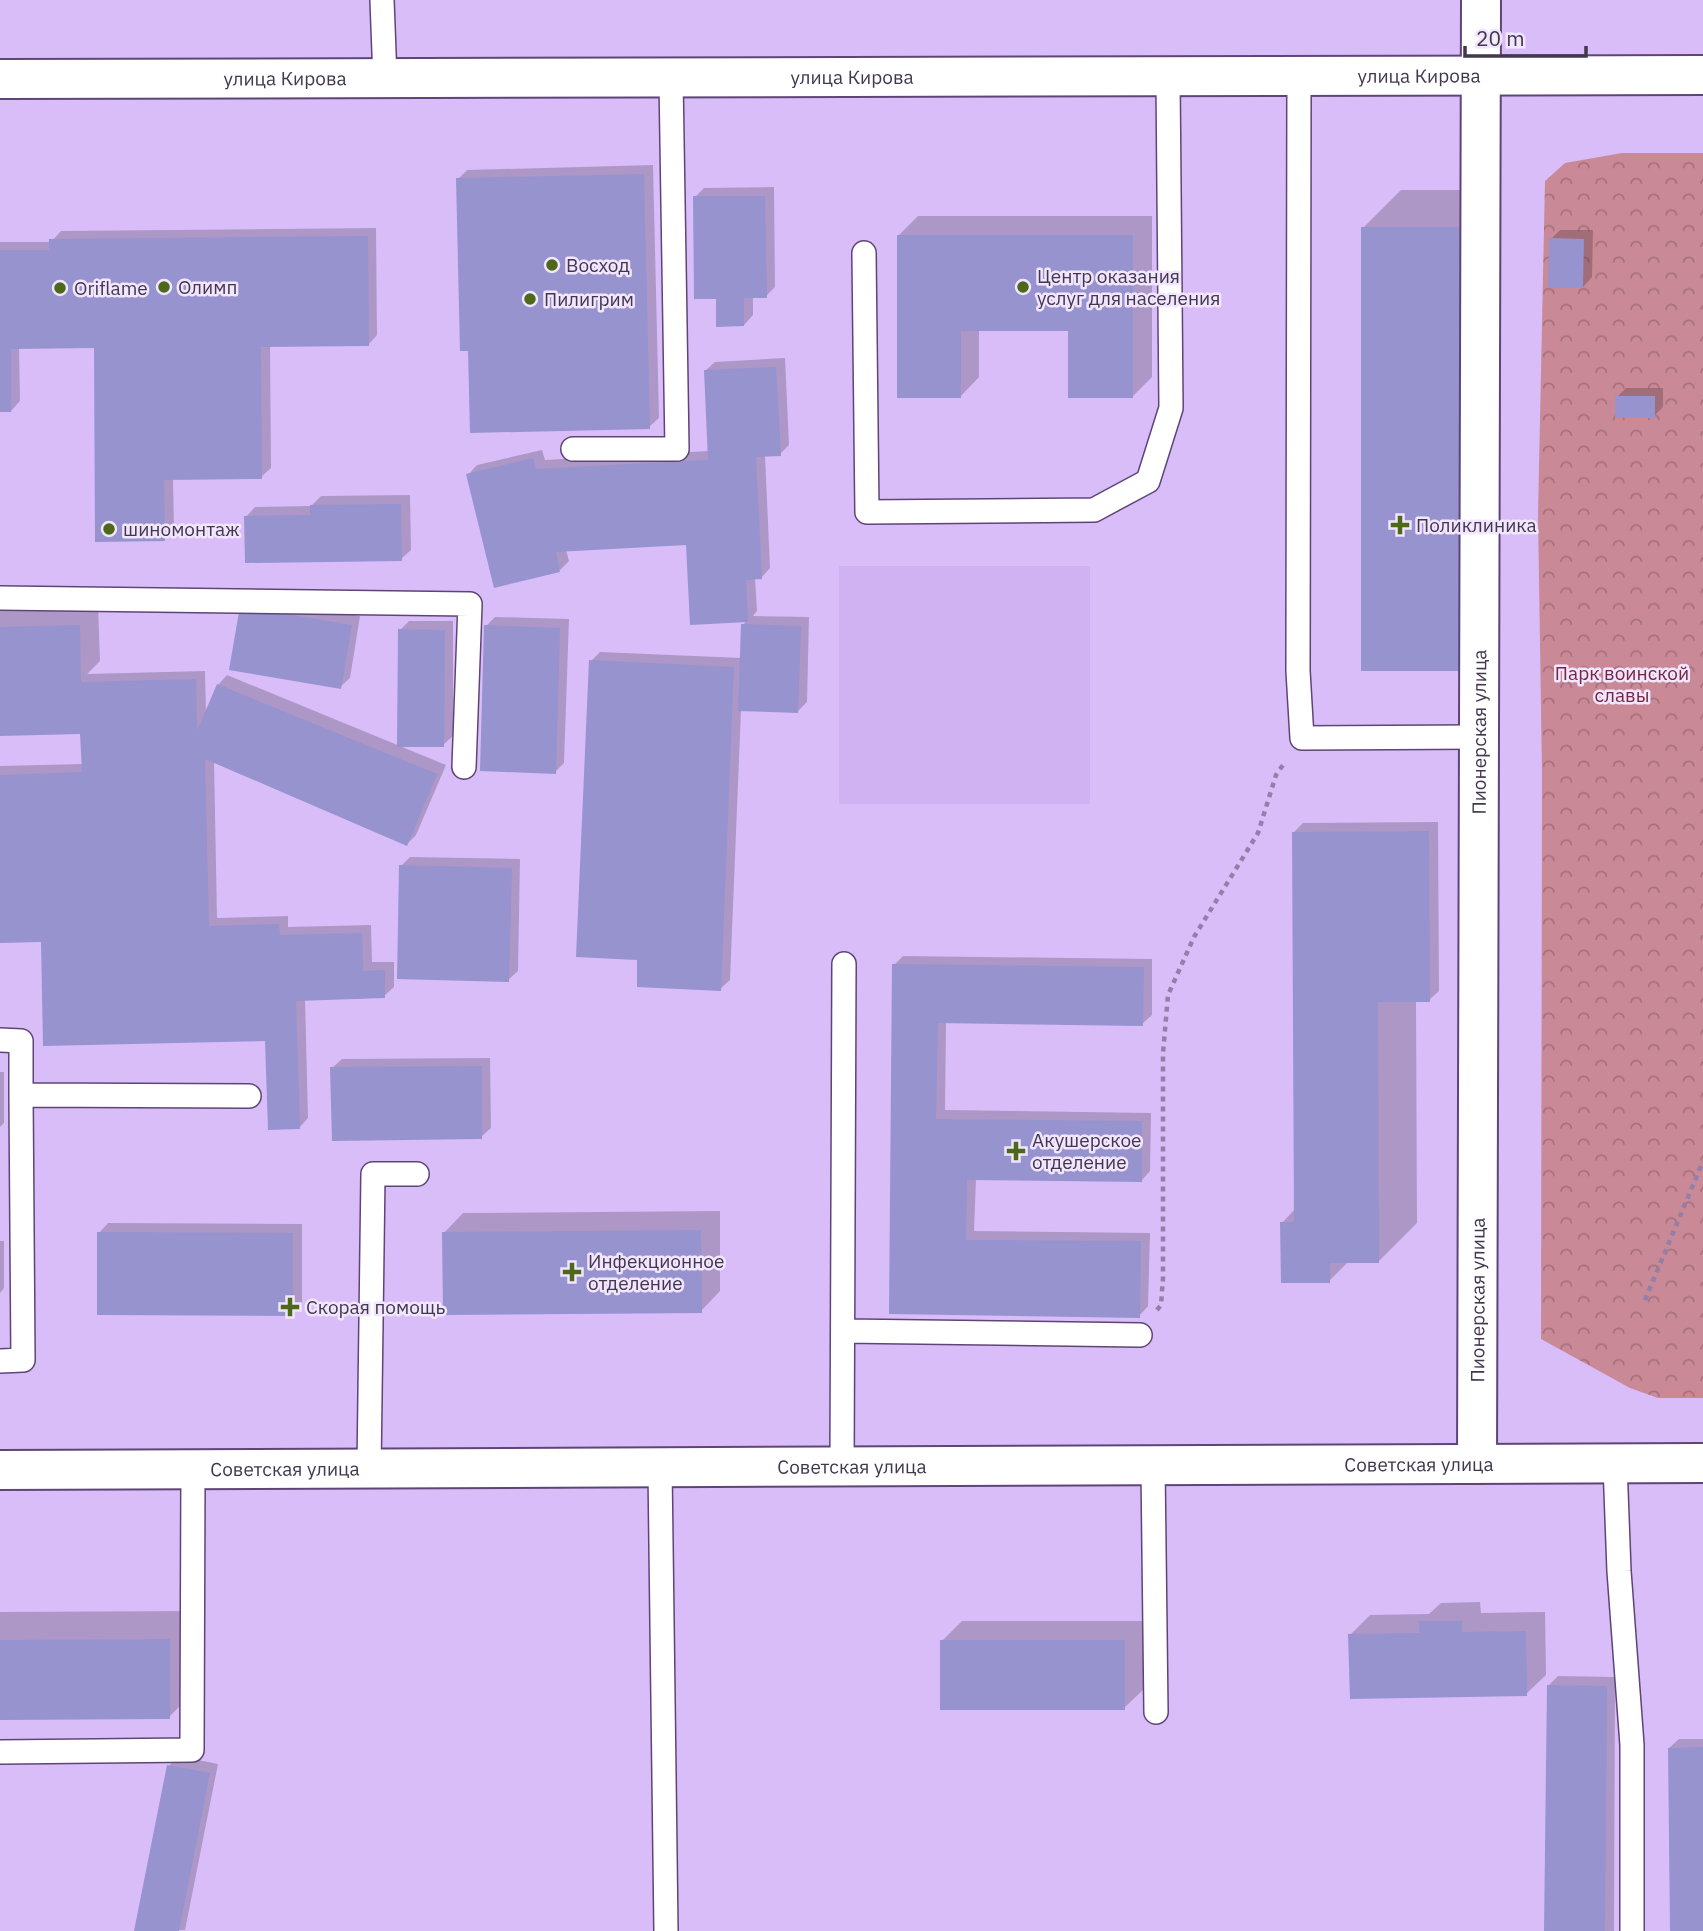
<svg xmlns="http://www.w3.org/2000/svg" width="1703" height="1931" font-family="'IBM Plex Sans',sans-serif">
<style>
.built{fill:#d0b2f3}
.forest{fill:url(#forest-crowns)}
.shadow{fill:#0003}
.building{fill:#9693cf}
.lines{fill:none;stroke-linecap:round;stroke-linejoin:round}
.lane-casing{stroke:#5e4577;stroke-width:26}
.secondary-casing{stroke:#5e4577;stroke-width:42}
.path{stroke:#937fa9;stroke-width:4.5;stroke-dasharray:5 5;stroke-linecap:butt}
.lane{stroke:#fff;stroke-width:23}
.secondary{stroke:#fff;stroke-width:38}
.poi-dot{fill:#4e6819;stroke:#f1e6fe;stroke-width:2.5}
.labels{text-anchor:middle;stroke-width:5;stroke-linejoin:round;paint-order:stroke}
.street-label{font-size:19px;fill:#42374e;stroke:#f1e6fe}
.poi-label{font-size:19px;fill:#42374e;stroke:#f1e6fe;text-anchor:start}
.park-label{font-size:19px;fill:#78253e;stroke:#f1e6fe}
</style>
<defs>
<pattern id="forest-crowns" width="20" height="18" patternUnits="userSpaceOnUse" patternTransform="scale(1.75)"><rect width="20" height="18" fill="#ca8996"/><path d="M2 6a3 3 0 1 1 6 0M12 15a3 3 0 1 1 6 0" fill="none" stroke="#a6717d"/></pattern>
</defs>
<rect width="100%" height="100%" fill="#d9bdf8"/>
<path class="built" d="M839,566H1090V804H839Z"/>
<path class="forest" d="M1622,153H1703V1398H1658L1630,1388L1541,1339L1542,773L1538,515L1545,181L1565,163Z"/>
<path class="shadow" d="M653,165L659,418L649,427L469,349L458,179L467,170Z
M774,187L775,287L766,296H753V315L744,325L718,297L695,197L704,188Z
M1401,190H1475V632L1363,228Z
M918,216H1152V377L1132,397L1070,329H979V377L960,397L899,235Z
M376,228L377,335L368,345H270L271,468L261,477L173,478L174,530L164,540L95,347H19L20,401L11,411H0V242H51L61,231Z
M1560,230H1593L1592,277L1583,287L1551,239Z
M785,358L789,445L780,454L765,455L770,568L761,578H755L757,611L753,616L809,617L807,702L797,712L741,710L730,980L720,989L639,958L591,661L600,652L742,658L743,625L747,620L688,543L566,550L569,561L560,570L468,475L477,465L542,450L545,460L709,451L705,371L715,362Z
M1626,388H1663V407L1654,416L1617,397Z
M410,495L411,550L401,559L246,517L255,507L311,506L321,496Z
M251,598L360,616L350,678L340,687Z
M98,606L100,661L87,674L205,671L206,715L218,685L227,675L446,765L416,835L407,844L214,761L217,918L288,916V927L371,925L372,962H394V987L384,996L305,999L308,1118L299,1128L267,1039L42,940L0,941V766L83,764L82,732L0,734V609Z
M495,617L569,619L564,763L555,772L486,626Z
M409,621H453V736L443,745L400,630Z
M1438,822L1439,991L1429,1000H1416L1417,1223L1379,1261H1349L1329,1281L1282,1223L1295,1209L1294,832L1303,823Z
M410,857L520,859L518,971L508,980L401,866Z
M903,956L1152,959V1015L1142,1024L946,1022L945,1110L1151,1113L1150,1171L1141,1181L976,1179L974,1231L1150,1233L1148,1306L1139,1316L891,1313L894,965Z
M490,1058L491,1128L481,1137L332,1068L342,1059Z
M0,1072H4V1123L0,1127Z
M720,1211V1291L701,1311L444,1233L463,1213Z
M108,1223L302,1224V1305L292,1314L99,1233Z
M0,1241H4V1288L0,1293Z
M1480,1602L1481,1613L1545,1612L1546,1675L1526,1694L1350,1635L1370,1615L1429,1614L1441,1603Z
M198,1611V1688L169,1717L0,1718V1612Z
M962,1621H1144V1689L1124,1708L942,1641Z
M1558,1676L1615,1677L1614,1931H1545L1549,1685Z
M1679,1739H1703V1931H1671L1669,1748Z
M178,1756L218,1764L185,1930L136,1931L169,1766Z"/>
<path class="building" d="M644,174L650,429L470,433L468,351H460L456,178Z
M693,196H765L767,298H744V326L716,327V299H694Z
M1361,227H1464V671H1361Z
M897,235H1133V398H1068V331H961V398H897Z
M368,236L369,346L261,347L262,479L164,480L165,541L95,542L94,348L11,349V412H0V250H49V239Z
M1549,238L1584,239L1583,288H1548Z
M776,367L781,456L756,457L762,579L746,580L748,622L690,625L686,545L556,552L560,572L494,588L466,474L533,458L536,469L708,460L704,370Z
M1615,396H1655V418H1615Z
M401,504L402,561L245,563L244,516L310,515V505Z
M240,606L352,625L341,689L229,670Z
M741,624L801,626L798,713L738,711Z
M80,625L81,682L196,679L197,731L217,684L437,774L407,846L205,759L209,926L279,924L280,935L362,933L363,971L385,970V998L296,1001L300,1129L268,1130L265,1041L43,1046L41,942L0,943V775L82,772L80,734L0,736V627Z
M484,625L560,628L556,774L480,771Z
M398,629L445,630L444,747H397Z
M589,660L734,667L721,991L637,987V960L576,957Z
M1429,831L1430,1002H1378L1379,1263H1330V1283H1281L1280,1222H1294L1292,832Z
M399,865L512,868L509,982L397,979Z
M892,964L1144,967L1143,1026L938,1023L936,1119L1142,1121V1182L967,1180L966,1240L1141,1241L1140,1318L889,1314Z
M482,1066V1139L332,1141L330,1067Z
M701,1230L702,1313L443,1315L442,1232Z
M97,1232L293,1233V1316L97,1315Z
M1419,1621H1462V1632L1526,1631L1527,1696L1350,1699L1348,1634L1419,1633Z
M170,1639V1719L0,1720V1640Z
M940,1640H1125V1710H940Z
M1547,1685L1607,1686L1605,1931H1544Z
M1703,1747V1931H1670L1668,1748Z
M167,1765L210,1773L179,1931H134Z"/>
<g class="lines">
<g class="lane-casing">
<path id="lane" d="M382,0L385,79
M1299,78L1298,671L1302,738L1478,737
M864,253L867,512L1094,510L1148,481L1171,408L1168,78
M573,449H677L671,79
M0,598L470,604L464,767
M0,1040L21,1041V1095L249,1096
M843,1331L1140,1335
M0,1361L23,1360L21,1095
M1615,1464L1619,1571L1632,1745V1931
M842,1466L844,964
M1153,1467L1156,1712
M660,1468L666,1931
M369,1469L373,1174H417
M0,1752L192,1750L193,1469"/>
</g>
<g class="secondary-casing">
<g id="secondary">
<path id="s1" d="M0,79L1703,75"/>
<path id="s2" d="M1477,1464L1481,0"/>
<path id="s3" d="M0,1470L1703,1463"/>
</g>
</g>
<path class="path" d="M1645,1300L1703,1161
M1157,1310L1161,1305L1163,1278V1053L1168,995L1194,937L1258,833L1276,775L1285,762"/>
<use href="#lane" class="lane"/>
<use href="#secondary" class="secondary"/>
</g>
<g class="poi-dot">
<circle cx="552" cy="265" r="7"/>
<circle cx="164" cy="287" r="7"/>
<circle cx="1023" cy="287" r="7"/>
<circle cx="60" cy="288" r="7"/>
<circle cx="530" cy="299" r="7"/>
<path d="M1396.5 514.5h7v7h7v7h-7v7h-7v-7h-7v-7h7z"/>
<circle cx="109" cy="529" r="7"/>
<path d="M1012.5 1140.5h7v7h7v7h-7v7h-7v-7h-7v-7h7z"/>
<path d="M568.5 1261.5h7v7h7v7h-7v7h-7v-7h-7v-7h7z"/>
<path d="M286.5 1296.5h7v7h7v7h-7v7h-7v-7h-7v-7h7z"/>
</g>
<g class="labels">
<g class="street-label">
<text dy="7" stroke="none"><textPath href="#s1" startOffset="1419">улица Кирова</textPath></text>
<text dy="7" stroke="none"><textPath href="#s1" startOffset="285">улица Кирова</textPath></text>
<text dy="7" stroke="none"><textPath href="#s1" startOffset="852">улица Кирова</textPath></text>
<text dy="7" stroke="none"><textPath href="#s2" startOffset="732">Пионерская улица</textPath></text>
<text dy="7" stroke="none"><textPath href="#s2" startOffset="164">Пионерская улица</textPath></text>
<text dy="7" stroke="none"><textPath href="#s3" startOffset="1419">Советская улица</textPath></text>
<text dy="7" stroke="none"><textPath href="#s3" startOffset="852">Советская улица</textPath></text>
<text dy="7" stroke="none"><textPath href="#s3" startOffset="285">Советская улица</textPath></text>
</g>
<g class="poi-label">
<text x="566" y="272">Восход</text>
<text x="1037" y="283">Центр оказания<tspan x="1037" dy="22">услуг для населения</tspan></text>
<text x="178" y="294">Олимп</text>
<text x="74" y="295">Oriflame</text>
<text x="544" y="306">Пилигрим</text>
<text x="1416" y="532">Поликлиника</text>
<text x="123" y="536">шиномонтаж</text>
<text x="1032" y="1147">Акушерское<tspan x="1032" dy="22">отделение</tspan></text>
<text x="588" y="1268">Инфекционное<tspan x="588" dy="22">отделение</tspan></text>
<text x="306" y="1314">Скорая помощь</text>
</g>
<g class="park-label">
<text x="1622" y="680">Парк воинской<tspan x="1622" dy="22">славы</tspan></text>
</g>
</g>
<path d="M1465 46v10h121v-10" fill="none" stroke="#42374e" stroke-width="3.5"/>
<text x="1476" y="46" font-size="21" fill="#42374e" stroke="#f1e6fe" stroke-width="5" paint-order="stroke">20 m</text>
</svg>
